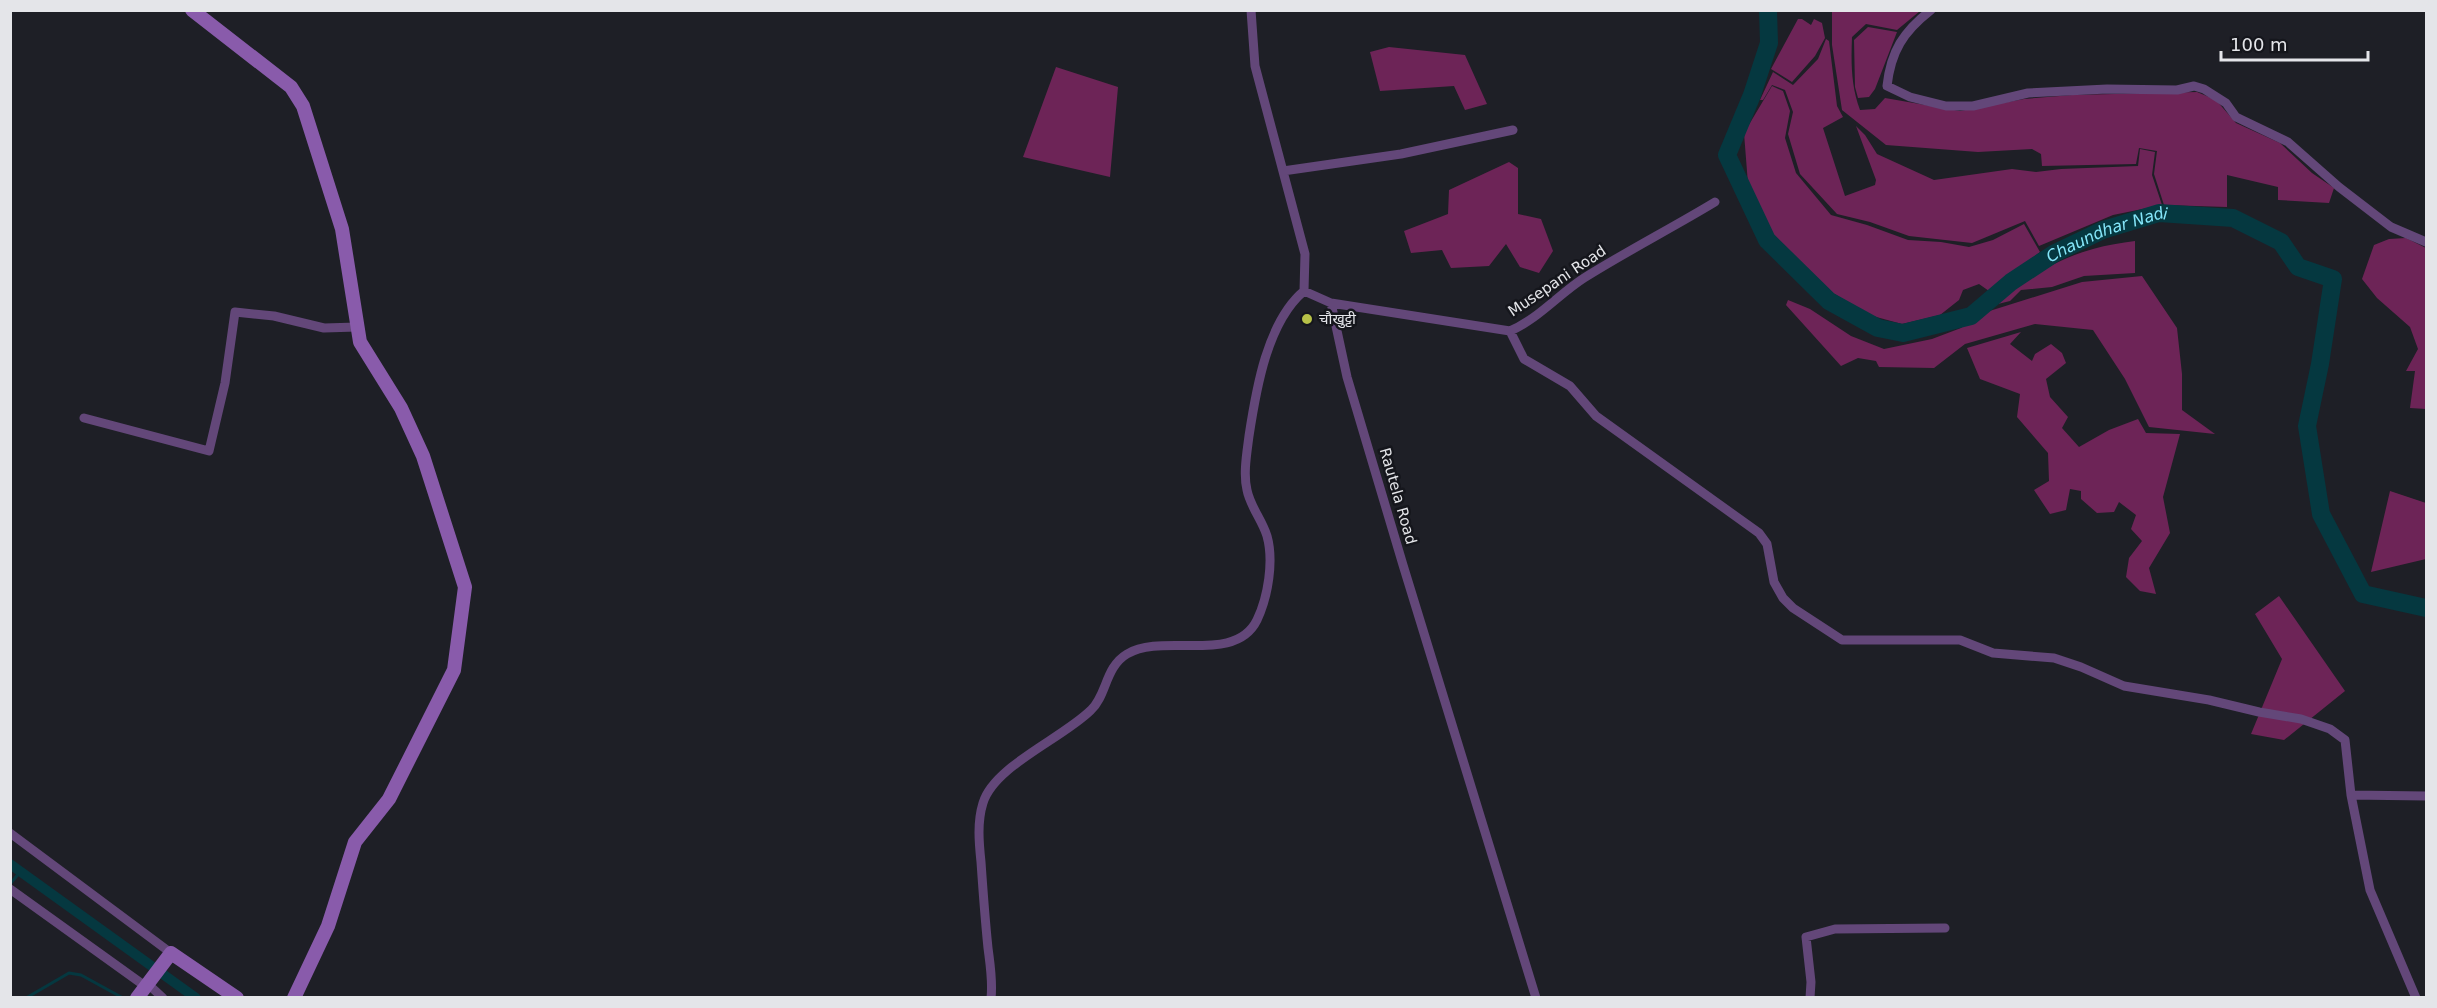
<svg xmlns="http://www.w3.org/2000/svg" width="2437" height="1008" font-family="'DejaVu Sans','Noto Sans Devanagari',sans-serif">
<style>
.green{fill:#6d2457}
.lines{fill:none;stroke-linecap:round;stroke-linejoin:round}
.stream{stroke:#053840;stroke-width:3}
.canal{stroke:#053840;stroke-width:10}
.river{stroke:#053840;stroke-width:18}
.street{stroke:#634779;stroke-width:9}
.secondary{stroke:#895bab;stroke-width:14}
.poi-dot{fill:#b7c148;stroke:#15161c;stroke-width:2}
.labels{text-anchor:middle;stroke-width:5;stroke-linejoin:round;paint-order:stroke}
.street-label{font-size:15px;fill:#e4e5e9;stroke:#15161c}
.poi-label{font-size:15px;fill:#e4e5e9;stroke:#15161c;text-anchor:start}
.water-label{font-size:16px;font-style:italic;fill:#84e6f9;stroke:#15161c}
</style>
<rect width="100%" height="100%" fill="#1e1f26"/>
<path class="green" d="M1832,11H1920L1897,30L1866,24L1852,37C1851,63 1851,86 1860,110L1875,109L1885,98L1960,111L2024,99L2072,95L2197,92L2216,100L2236,123L2280,143L2312,173L2334,188L2329,203L2278,200V187L2227,175V207L2164,205L2154,174L2157,151L2139,148L2136,164L2042,166L2041,154L2032,149L1978,152L1886,145L1842,110L1832,45Z
M1798,19H1802L1811,25L1814,19L1822,23L1825,38L1815,56L1792,82L1771,69Z
M1868,27L1897,32L1875,89L1869,97L1858,98L1855,87L1854,40Z
M1826,39L1829,41L1837,106L1843,117L1823,128L1845,196L1875,185L1876,180L1856,126L1865,135L1877,154L1934,180L2012,169L2036,172L2061,169L2138,166L2140,149L2155,152L2152,175L2162,205L2113,215L2039,246L2025,221L1972,243L1909,236L1870,222L1837,214L1800,174L1788,134L1793,112L1785,90L1772,85L1763,100H1760L1773,72L1793,85L1818,59Z
M1389,47L1465,55L1487,104L1465,110L1454,86L1380,91L1370,52Z
M1056,67L1118,87L1110,177L1023,157Z
M1772,86L1783,91L1790,111L1785,138L1796,173L1831,215L1867,225L1908,240L1941,242L1969,247L1993,240L2024,224L2040,252L1989,291L1979,284L1963,290L1959,300L1940,315L1902,324L1869,315L1833,293L1801,265L1770,231L1748,184L1744,133Z
M1509,162L1518,168V214L1541,219L1553,251L1539,273L1520,267L1506,244L1489,266L1451,268L1442,250L1411,253L1404,231L1448,214L1449,190Z
M2406,238L2426,248V409L2410,408L2415,371H2406L2418,349L2410,327L2377,298L2362,279L2374,245L2389,239Z
M2135,241V273L2084,276L2052,287L2021,290L2010,301L1990,306C2021,282 2055,259 2093,249C2107,245 2121,243 2135,241Z
M2142,276L2177,328L2182,374V410L2215,434L2149,427L2125,379L2093,330L2035,324L1965,344L1934,368L1879,367L1876,361L1858,358L1841,366L1786,305L1788,300L1810,309L1851,336L1884,349L1932,339L1961,328L1980,314L2082,282Z
M2021,332L2010,344L2032,361L2035,354L2051,344L2062,353L2066,363L2046,379L2050,397L2068,417L2062,428L2079,447L2109,430L2138,419L2146,433L2180,434L2163,497L2170,533L2149,568L2156,594L2140,591L2126,577L2129,558L2142,541L2131,529L2136,515L2119,502L2114,512L2097,513L2081,499V491L2070,489L2066,510L2050,514L2034,490L2049,481L2048,453L2017,417L2020,394L1980,379L1967,348Z
M2390,491L2426,503V559L2371,572Z
M2279,596L2345,691L2284,740L2251,734L2282,659L2255,614Z"/>
<g class="lines">
<path class="stream" d="M10,884L21,871
M26,998L69,973L81,975L123,998"/>
<path class="canal" d="M10,864L196,998"/>
<path class="river" id="s1" d="M1768,10L1769,43L1752,95L1727,155L1767,240L1829,301L1878,328L1903,333L1971,316L2011,282L2055,253L2103,230L2159,213L2233,218L2281,242L2298,267L2333,279L2320,364L2307,426L2321,514L2363,594L2426,608"/>
<path class="street" d="M1251,10L1255,66L1305,254L1304,291
M1931,10C1903,32 1891,51 1887,86L1910,97L1946,106H1973L2028,93L2107,89L2177,90L2194,86L2204,89L2226,103L2236,117L2288,142L2339,187L2391,227L2426,242
M1283,171L1401,154L1513,130
M1304,291L1331,303L1510,331C1538,319 1559,294 1584,278C1627,251 1672,228 1715,202
M1331,303L1347,377L1403,565L1536,998
M1510,331L1524,359L1570,386L1596,416L1759,533L1767,544L1774,582L1783,598L1793,608L1842,640H1960L1993,653L2054,658L2081,667L2124,686L2209,700L2259,712L2301,719L2330,729L2345,740L2351,795
M84,418L209,451L225,383L235,312L274,316L324,328L357,327
M10,833L171,953
M10,889L145,986
M149,985L163,998
M991,998C993,981 990,964 988,948C985,919 983,891 981,862C979,843 977,822 983,803C994,766 1063,738 1091,710C1107,695 1105,667 1127,654C1163,632 1235,665 1257,620C1268,597 1274,561 1267,536C1262,520 1250,506 1247,490C1243,474 1247,452 1249,436C1256,390 1267,322 1304,291
M1810,998L1811,982L1806,937L1835,929L1945,928
M2416,998L2370,890L2351,795L2426,796"/>
<path class="secondary" d="M192,10L291,87L303,106L342,229L360,342L401,408L423,456L465,587L454,670L389,799L355,842L328,926L294,998
M137,998L171,953L237,998"/>
</g>
<circle class="poi-dot" cx="1307" cy="319" r="6"/>
<g class="labels">
<g class="street-label">
<text transform="translate(1557 281) rotate(-34)" y="5">Musepani Road</text>
<text transform="translate(1398 496) rotate(74)" y="5">Rautela Road</text>
</g>
<g class="poi-label">
<text x="1319" y="324">चौखुट्टी</text>
</g>
<g class="water-label">
<text dy="6" stroke="none"><textPath href="#s1" startOffset="646">Chaundhar Nadi</textPath></text>
</g>
</g>
<rect width="2437" height="1008" fill="none" stroke="#e4e5e9" stroke-width="24"/>
<path d="M2221 51v9h147v-9" fill="none" stroke="#e4e5e9" stroke-width="3"/>
<text x="2230" y="51" font-size="18" fill="#e4e5e9" stroke="#15161c" stroke-width="4.5" paint-order="stroke">100 m</text>
</svg>
